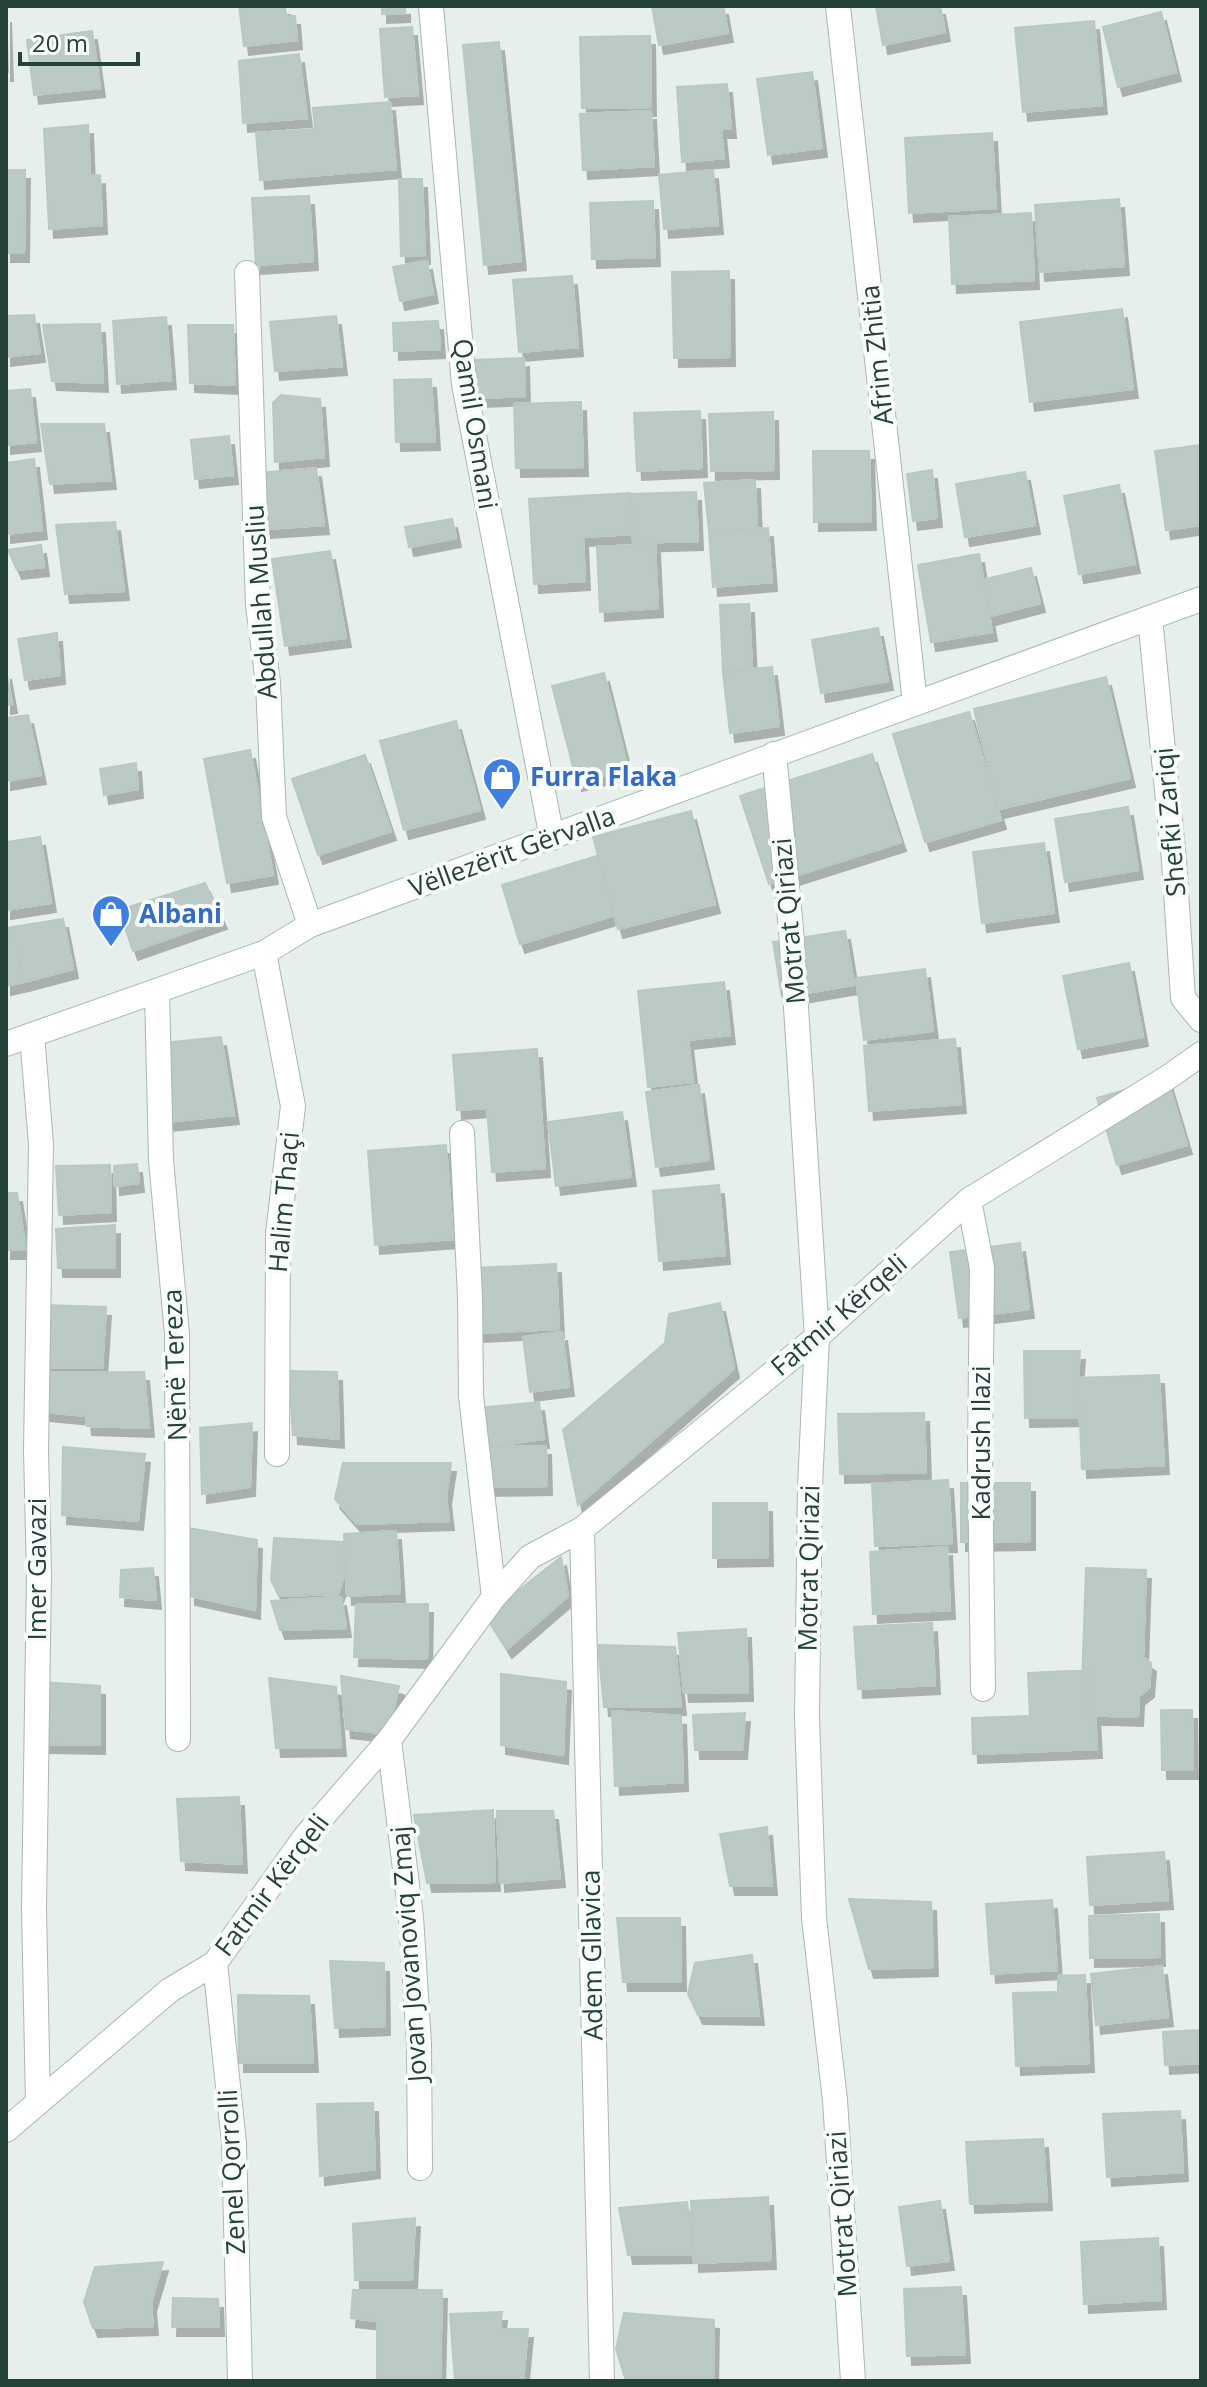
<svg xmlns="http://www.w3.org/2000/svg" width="1207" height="2387" font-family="'Open Sans',sans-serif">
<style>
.building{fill:#bbcac4;stroke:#b8c9c2;stroke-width:2;filter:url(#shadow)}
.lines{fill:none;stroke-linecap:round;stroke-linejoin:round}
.street-casing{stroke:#a8b8b2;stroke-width:26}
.secondary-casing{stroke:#a4bbb3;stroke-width:26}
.street{stroke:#fff;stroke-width:24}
.secondary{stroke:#fff;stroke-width:24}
.labels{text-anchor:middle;stroke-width:8;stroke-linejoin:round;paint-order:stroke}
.street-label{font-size:26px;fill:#24423a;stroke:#f7fbf9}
.shop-label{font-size:26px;font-weight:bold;fill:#366cbe;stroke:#f7fbf9;text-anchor:start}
</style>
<defs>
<filter id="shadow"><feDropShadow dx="5" dy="9" stdDeviation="0" flood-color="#0004"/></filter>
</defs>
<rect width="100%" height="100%" fill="#e6efeb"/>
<path class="building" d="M239,6H285L286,16H295L297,40L244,46Z
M382,6H405V13L382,14Z
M652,6H723L728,33L659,45Z
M876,6H940L945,32L883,45Z
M1161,12L1176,72L1118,87L1103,27Z
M6,13L8,72H6Z
M1094,21L1102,105L1023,112L1015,28Z
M412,27L418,95L385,97L380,29Z
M92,31L100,88L34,95L27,40Z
M650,36L651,107L582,108L580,37Z
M499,42L521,261L484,265L463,45Z
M299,54L307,118L243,123L239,61Z
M812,72L822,148L768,155L757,79Z
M727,84L731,129H721L724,158L682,162L677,87Z
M390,102L396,169L260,180L256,133L315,129L313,108Z
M651,111L654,166L583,170L580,114Z
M88,125L90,176L100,175L102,225L49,229L44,129Z
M992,133L996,208L909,213L905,138Z
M6,170H25L24,253H6Z
M713,170L718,225L664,229L659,175Z
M399,179H422L425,255L401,256Z
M309,196L313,261L256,265L252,198Z
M1119,199L1124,266L1040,272L1035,205Z
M653,201L655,257L592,259L590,203Z
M1031,213L1034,280L952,284L949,217Z
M427,261L433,294L400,301L393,267Z
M729,271L730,357L674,358L672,272Z
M572,276L578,347L519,352L513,280Z
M1122,309L1133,389L1030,402L1020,322Z
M34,315L40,353L6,357V316Z
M336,316L342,366L275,371L270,322Z
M166,317L171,380L117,384L113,321Z
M438,321L440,349L394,351L393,323Z
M100,324L103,383L52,381L43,325Z
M188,325H233L235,385L190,383Z
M524,358L525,396L477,398L476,360Z
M431,379L435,441L396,442L394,380Z
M30,389L36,442L6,445V391Z
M281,395L320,399L324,457L275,462L273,403Z
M581,402L583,467L516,468L514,404Z
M700,411L702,468L637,471L634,413Z
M773,412L774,470L711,471L709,414Z
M41,424H104L111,480L50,484Z
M229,436L233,475L195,479L191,440Z
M1201,445V525L1166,530L1155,451Z
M813,451H869L871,521L814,522Z
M34,459L42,530L6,534V463Z
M316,468L324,525L266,529L259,473Z
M932,470L937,518L913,521L907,474Z
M1025,472L1035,525L965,537L956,484Z
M755,480L757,528L709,532L704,483Z
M1119,485L1135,564L1079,574L1064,496Z
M696,492L698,541L633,543L631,494Z
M630,493L632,534L583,537L585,581L534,584L529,499Z
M452,519L456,538L409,547L405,527Z
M115,522L124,591L65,594L56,525Z
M768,528L772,582L713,587L709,532Z
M655,544L658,608L600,612L597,547Z
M41,545L44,567L17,570L8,550Z
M330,551L346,638L285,646L272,559Z
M979,554L992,632L931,642L918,565Z
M1031,568L1040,603L991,616L982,580Z
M749,604L752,671L723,672L720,605Z
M878,628L888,681L821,693L812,640Z
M57,633L60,675L25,680L18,639Z
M772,667L779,726L730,733L723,672Z
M6,670L12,704L6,705Z
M604,673L628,769L577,782L552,686Z
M1106,677L1130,778L999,809L974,709Z
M969,712L1001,820L925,842L893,734Z
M28,715L41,775L6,781V718Z
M456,721L480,810L404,830L380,741Z
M250,750L273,875L227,883L204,759Z
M872,754L901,842L769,884L740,796Z
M365,755L391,831L318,855L292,779Z
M136,763L138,789L104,795L100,769Z
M1128,807L1138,870L1065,882L1055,819Z
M691,811L715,904L618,929L593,837Z
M40,837L51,903L6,910V842Z
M1044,843L1054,913L982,923L973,852Z
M597,856L615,915L520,944L502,885Z
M205,883L222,920L133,951L119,910Z
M63,919L73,969L24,982L12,927Z
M12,927L24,982L6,986V929Z
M845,931L854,985L782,997L773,942Z
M1129,963L1143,1037L1078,1049L1063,976Z
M925,969L933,1031L864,1040L856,978Z
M724,982L730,1035L688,1040L693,1082L648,1087L638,991Z
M221,1037L234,1115L167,1122L163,1043Z
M955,1039L961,1104L869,1111L864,1046Z
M537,1049L545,1168L492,1172L487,1108L457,1110L453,1055Z
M1167,1078L1187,1145L1117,1165L1097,1098Z
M699,1085L709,1160L656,1167L646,1092Z
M622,1112L631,1177L556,1186L548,1122Z
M446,1145L453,1239L375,1245L368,1151Z
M137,1164L139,1183L115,1186L114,1166Z
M110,1165L111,1212L59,1215L56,1166Z
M719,1185L725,1255L659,1261L653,1191Z
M6,1193H17L26,1250H6Z
M115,1225V1268H58L56,1229Z
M1020,1243L1029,1309L959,1318L950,1252Z
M556,1264L559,1329L479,1333L476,1268Z
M720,1303L734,1369L578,1505L563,1430L665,1343L669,1314Z
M45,1305L106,1307L102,1368L45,1367Z
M562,1332L569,1387L530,1392L523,1337Z
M1024,1351H1080L1078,1378L1081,1417L1025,1418Z
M289,1371L337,1372L339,1439L293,1435Z
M144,1372L149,1428L87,1426L86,1416L45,1412L42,1373Z
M1159,1375L1164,1465L1082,1469L1078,1378Z
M539,1402L544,1439L485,1447L479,1408Z
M924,1413L926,1472L840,1474L838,1414Z
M252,1423L250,1487L202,1494L200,1428Z
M546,1446L547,1486L486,1487L485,1447Z
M63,1447L145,1454L138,1521L62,1515Z
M343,1463H451L446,1496L449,1521L357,1524L335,1499Z
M948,1480L952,1543L875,1546L872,1484Z
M961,1483H1030V1541L961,1542Z
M713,1503H767L768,1557L713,1558Z
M188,1528L257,1540L255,1610L190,1596Z
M396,1531L400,1593L347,1596L344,1534Z
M274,1538L343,1542L344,1576L338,1594L279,1596L271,1580Z
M947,1547L950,1610L873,1614L870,1552Z
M561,1557L568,1596L507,1649L486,1616Z
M153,1568L156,1600L120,1597L121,1570Z
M1086,1568L1146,1570L1143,1657L1151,1663L1149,1688L1139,1696L1138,1717L1081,1715Z
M341,1597L346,1628L280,1630L271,1601Z
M428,1604L427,1659L354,1657L356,1605Z
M932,1623L935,1685L858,1689L854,1627Z
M746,1629L748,1692L684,1693L678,1633Z
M598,1645L675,1647L681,1706L604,1707Z
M1093,1670L1097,1749L973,1754L972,1718L1030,1716L1028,1673Z
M501,1674L566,1682L563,1755L501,1745Z
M341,1676L399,1686L388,1734L346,1729Z
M269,1678L336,1687L341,1747L276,1748Z
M42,1682L100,1686V1745L43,1744Z
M1161,1710H1192L1193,1770H1162Z
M612,1711L681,1716L683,1782L615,1786Z
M745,1713L742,1750H695L693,1715Z
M239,1797L242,1864L181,1861L177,1799Z
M493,1810L495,1882L427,1883L414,1815Z
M497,1811H553L560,1878L500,1883Z
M767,1827L772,1886H730L720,1834Z
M1164,1852L1168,1900L1090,1905L1087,1857Z
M849,1899L931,1902L933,1967L869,1969Z
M1052,1900L1057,1970L991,1974L986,1904Z
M1159,1914L1160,1957L1090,1958L1089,1916Z
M617,1918H680L681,1982H623Z
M752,1955L759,2016L698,2015L688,1994L695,1963Z
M330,1961L384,1963L385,2026L335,2028Z
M1162,1966L1168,2017L1096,2025L1091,1974Z
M1085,1975L1089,2063L1016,2066L1013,1993L1058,1992V1976Z
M238,1995L309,1996L313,2063H239Z
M1201,2030V2063L1165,2065L1163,2032Z
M373,2103L375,2169L320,2176L317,2104Z
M1180,2111L1183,2172L1107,2177L1103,2114Z
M1043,2139L1047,2201L970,2204L966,2142Z
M768,2197L771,2260L694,2263L691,2201Z
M940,2201L949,2261L907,2266L899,2207Z
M687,2202L694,2254L628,2255L619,2208Z
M415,2218L412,2280H355L353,2224Z
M1158,2238L1161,2300L1084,2304L1081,2242Z
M163,2262L151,2303L153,2326L93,2328L84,2302L95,2267Z
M961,2287L965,2354L907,2356L904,2289Z
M353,2290H442L440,2381H377V2321L351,2318Z
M173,2298L218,2299L219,2327H172Z
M502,2312L500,2329H528L523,2381H455L450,2314Z
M624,2313L714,2320L713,2381H626L616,2349Z"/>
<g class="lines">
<g class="street-casing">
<path id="street" d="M431,6L464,384L552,838
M838,6L915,703
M247,273L258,605L268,683L274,817L310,925
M1150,618L1174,861L1183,998L1201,1020
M774,754L791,929L817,1337L810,1486L807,1716L814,1918L835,2100L853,2381
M264,953L293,1106L278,1234L277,1454
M157,991L161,1160L177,1334L178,1739
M32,1035L41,1144L36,1451L39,1575L34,1908L38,2103
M462,1133L470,1297L471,1396L494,1597
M969,1200L982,1268L980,1457L983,1689
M582,1529L602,2381
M389,1740L411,1917L419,2044L420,2168
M215,1963L234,2143L240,2381
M6,2130L170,1990L215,1963L305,1837L389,1740L494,1597L530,1557L582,1529L817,1337L969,1200L1167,1078L1201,1054"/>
</g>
<g class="secondary-casing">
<path id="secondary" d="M6,1044L264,953L310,925L1201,599"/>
</g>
<use href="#street" class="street"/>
<use href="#secondary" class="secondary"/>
</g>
<defs>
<g id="shop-pin" transform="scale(2)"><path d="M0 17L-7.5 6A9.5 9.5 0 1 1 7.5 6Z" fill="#3f7fe0" stroke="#f7fbf9"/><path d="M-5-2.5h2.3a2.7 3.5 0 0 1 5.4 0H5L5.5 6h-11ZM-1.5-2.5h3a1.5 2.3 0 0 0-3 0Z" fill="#fff"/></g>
</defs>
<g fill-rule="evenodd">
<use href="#shop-pin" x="502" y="777"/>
<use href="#shop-pin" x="111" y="914"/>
</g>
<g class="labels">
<g class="street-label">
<text transform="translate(877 355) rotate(-96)" y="9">Afrim Zhitia</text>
<text transform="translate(475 424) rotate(81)" y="9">Qamil Osmani</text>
<text transform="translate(261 602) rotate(-94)" y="9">Abdullah Musliu</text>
<text transform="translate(1170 822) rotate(-95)" y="9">Shefki Zariqi</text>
<text transform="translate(512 852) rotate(-20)" y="9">Vëllezërit Gërvalla</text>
<text transform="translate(789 921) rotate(-95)" y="9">Motrat Qiriazi</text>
<text transform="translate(284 1202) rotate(-85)" y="9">Halim Thaçi</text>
<text transform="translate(839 1315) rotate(-41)" y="9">Fatmir Kërqeli</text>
<text transform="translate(175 1365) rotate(-92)" y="9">Nënë Tereza</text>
<text transform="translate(981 1443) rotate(-90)" y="9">Kadrush Ilazi</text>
<text transform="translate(809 1568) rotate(-89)" y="9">Motrat Qiriazi</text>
<text transform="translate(37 1569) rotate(-90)" y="9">Imer Gavazi</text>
<text transform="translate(272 1885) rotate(-53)" y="9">Fatmir Kërqeli</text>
<text transform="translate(409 1954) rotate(-94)" y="9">Jovan Jovanoviq Zmaj</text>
<text transform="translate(592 1955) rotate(-91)" y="9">Adem Gllavica</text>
<text transform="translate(232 2172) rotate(-93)" y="9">Zenel Qorrolli</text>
<text transform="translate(842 2214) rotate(-94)" y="9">Motrat Qiriazi</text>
</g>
<g class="shop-label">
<text x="530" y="786">Furra Flaka</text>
<text x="139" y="923">Albani</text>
</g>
</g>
<rect width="1207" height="2387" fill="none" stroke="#24423a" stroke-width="16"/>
<path d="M20 52v12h118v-12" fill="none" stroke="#24423a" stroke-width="4"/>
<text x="32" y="52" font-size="24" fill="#24423a" stroke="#f7fbf9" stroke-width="6" paint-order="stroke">20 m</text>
</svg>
